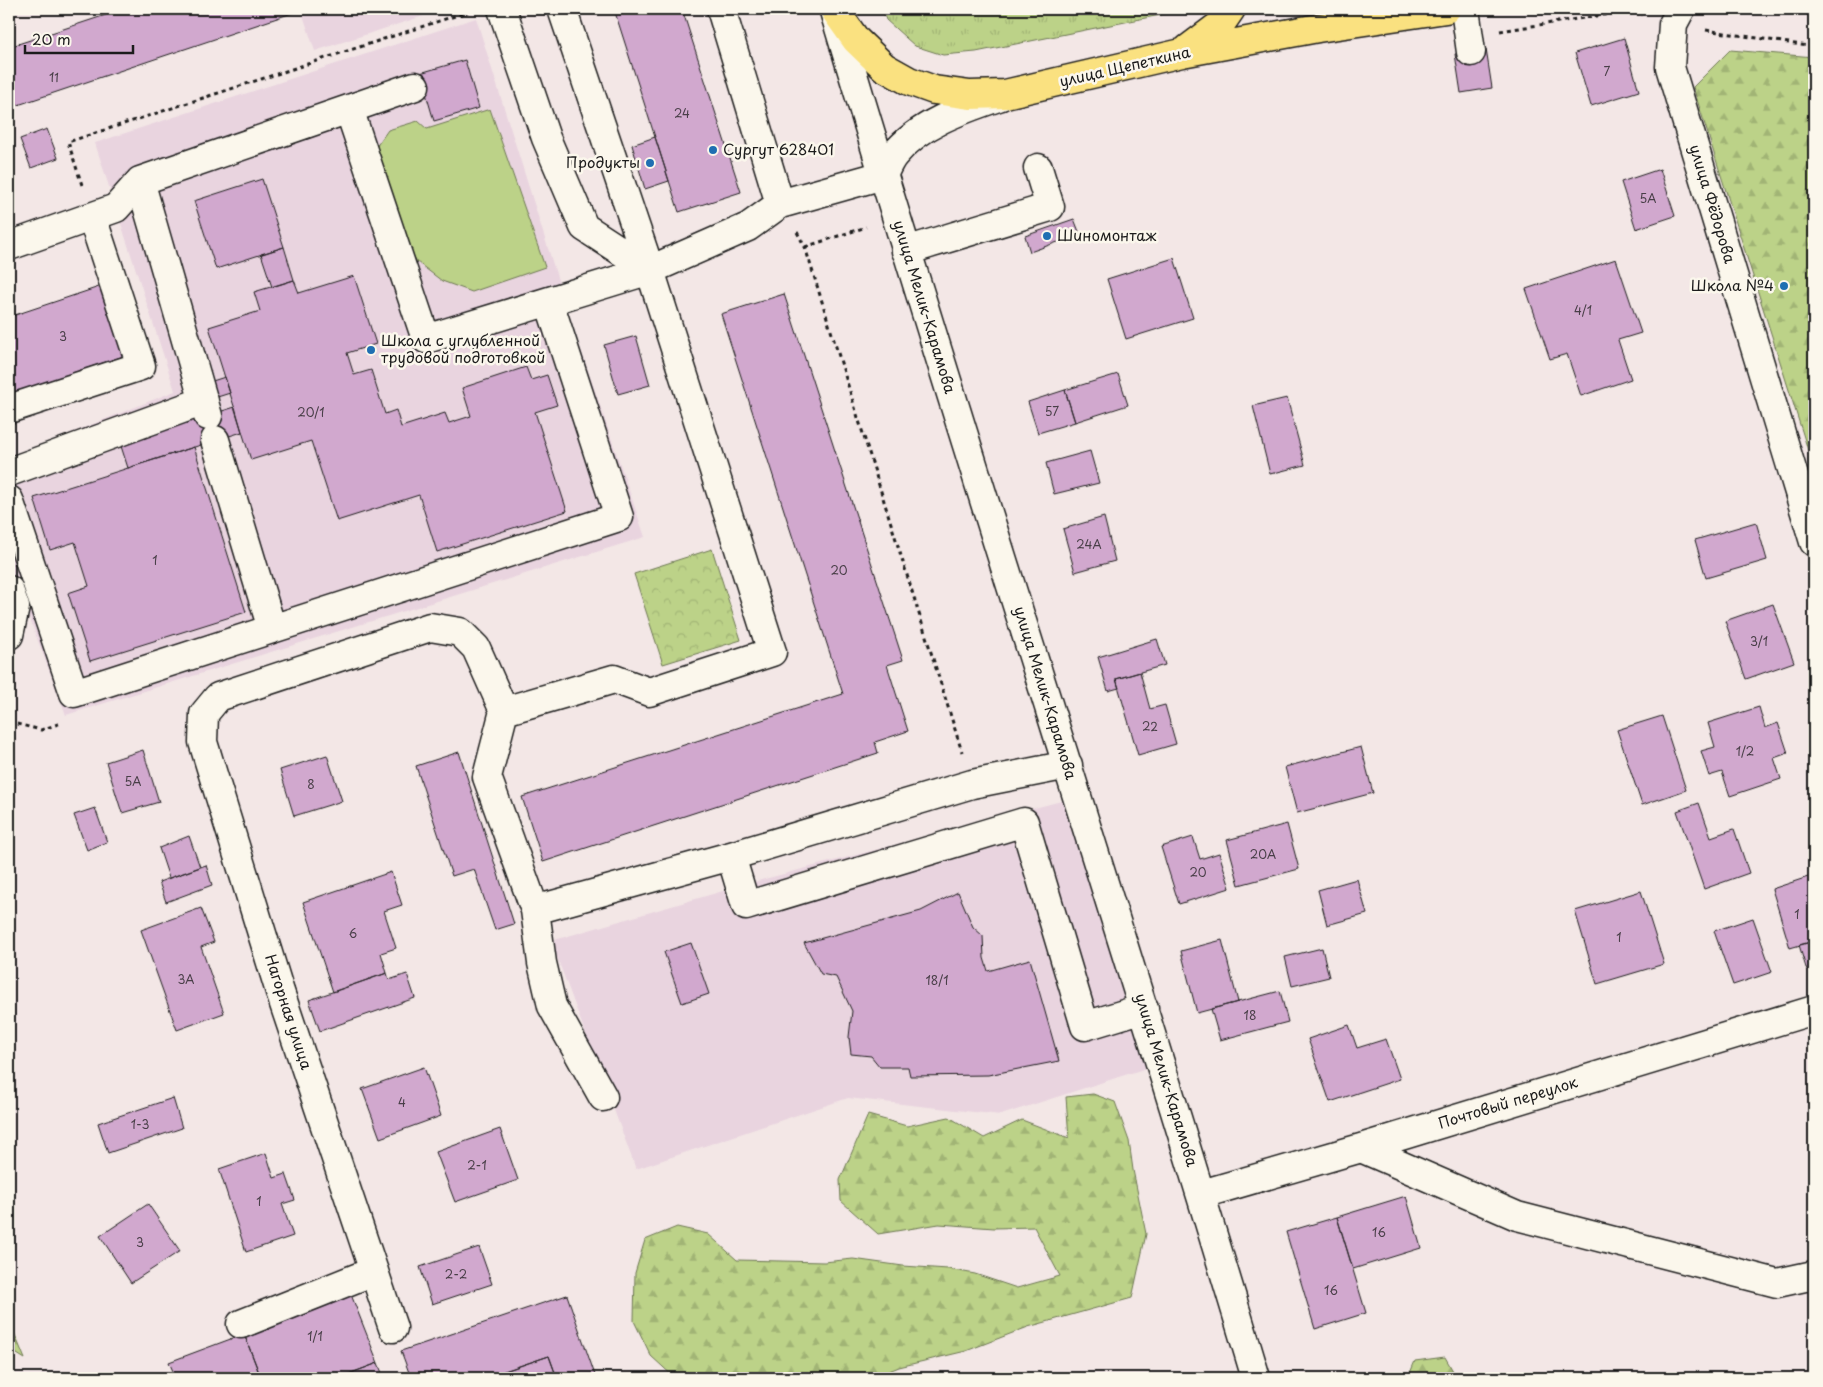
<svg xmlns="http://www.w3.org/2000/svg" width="1823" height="1387" font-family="'Playpen Sans',sans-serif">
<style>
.built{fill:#e9d4df}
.grass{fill:url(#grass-tufts);stroke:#6c7752}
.forest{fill:url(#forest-firs);stroke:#6c7752}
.park{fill:url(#park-crowns);stroke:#6c7752}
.garden{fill:#bcd288;stroke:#6c7752}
.building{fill:#d1a8ce;stroke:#1c1c1c}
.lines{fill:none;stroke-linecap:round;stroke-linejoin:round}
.minor-casing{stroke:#1c1c1c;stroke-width:31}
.major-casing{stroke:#1c1c1c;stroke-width:31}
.path{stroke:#1c1c1c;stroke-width:3;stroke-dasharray:4 4;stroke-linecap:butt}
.minor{stroke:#fbf7ec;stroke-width:28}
.major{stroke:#fae180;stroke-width:28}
.poi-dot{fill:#1f6fb2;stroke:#fbf7ec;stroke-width:2}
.labels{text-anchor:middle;stroke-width:5;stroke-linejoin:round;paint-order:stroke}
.number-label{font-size:12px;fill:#493f48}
.street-label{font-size:15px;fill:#1c1c1c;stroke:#fbf7ec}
.poi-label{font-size:15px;fill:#1c1c1c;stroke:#fbf7ec;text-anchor:start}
</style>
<defs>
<pattern id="grass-tufts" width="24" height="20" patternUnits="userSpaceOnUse" patternTransform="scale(1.25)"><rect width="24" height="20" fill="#bcd288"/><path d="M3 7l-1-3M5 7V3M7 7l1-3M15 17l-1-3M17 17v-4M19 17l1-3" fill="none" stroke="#a1b475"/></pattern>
<pattern id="forest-firs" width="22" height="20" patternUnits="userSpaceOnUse" patternTransform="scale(1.25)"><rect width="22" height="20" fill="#bcd288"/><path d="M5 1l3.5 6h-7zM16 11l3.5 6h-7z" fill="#a1b475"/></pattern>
<pattern id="park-crowns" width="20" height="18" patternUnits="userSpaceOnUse" patternTransform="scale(1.25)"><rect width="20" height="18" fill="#bcd288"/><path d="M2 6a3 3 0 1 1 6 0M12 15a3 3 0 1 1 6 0" fill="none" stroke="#a1b475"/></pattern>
</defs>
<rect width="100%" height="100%" fill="#f3e7e6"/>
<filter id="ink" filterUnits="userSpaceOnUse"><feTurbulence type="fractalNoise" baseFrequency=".02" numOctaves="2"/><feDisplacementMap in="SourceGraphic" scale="10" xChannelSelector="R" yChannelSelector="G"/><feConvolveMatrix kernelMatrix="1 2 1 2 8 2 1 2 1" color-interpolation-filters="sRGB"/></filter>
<g filter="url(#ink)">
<path class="built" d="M301,9H445L315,51Z
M476,18L567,309L645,537L66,715L9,564V458L175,391L95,143Z
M1069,799L1153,1066L1001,1115L848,1098L636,1169L551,941L761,880Z"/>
<path class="grass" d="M882,9H1190L976,52L943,55L915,46L886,20Z"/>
<path class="forest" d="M1730,50L1814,57V469L1693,87Z
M1093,1094L1115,1102L1129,1141L1133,1170L1146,1234L1132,1298L1028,1327L966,1351L899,1367L872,1378H675L651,1356L634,1321L635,1273L645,1240L677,1227L708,1234L737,1260L824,1262L853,1259L903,1266L948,1269L975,1274L1017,1288L1060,1276L1034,1227L994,1228L939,1224L878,1234L841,1201L840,1180L868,1115L907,1126L949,1117L984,1138L1022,1120L1069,1138L1066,1097Z
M9,1322L10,1323L25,1359L9,1349Z
M1445,1357L1457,1378H1408L1415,1361Z"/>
<path class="park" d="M712,549L741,640L663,664L634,574Z"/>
<path class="garden" d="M490,109L545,267L472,292L442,281L417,262L402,236L376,147L388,130L418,121L427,129Z"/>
<path class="building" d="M124,9H301V10L9,108V47Z
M614,9H682L741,192L679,212Z
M1624,38L1639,91L1591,106L1575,53Z
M1486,49L1492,88L1461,93L1455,54Z
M465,60L479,108L434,121L420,73Z
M47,129L58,158L31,168L20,139Z
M655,137L669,181L645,189L632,145Z
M1660,169L1675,216L1636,229L1621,182Z
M262,179L284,247L216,269L194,201Z
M1074,219L1080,234L1030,252L1025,236Z
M284,247L294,280L272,287L261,254Z
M1174,258L1193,318L1126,339L1107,279Z
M1616,259L1641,333L1618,340L1631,379L1581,396L1567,354L1550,359L1526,289Z
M354,276L376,344L347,353L354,375L371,370L385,414L396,410L401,427L445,413L449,423L471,416L462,388L526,367L531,380L547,375L557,405L535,412L567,511L437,552L419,495L337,521L311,441L251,460L209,327L260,311L254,292L294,280L299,293Z
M102,286L124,356L9,394V317Z
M784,294L903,660L887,665L908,731L875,742L878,753L543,862L522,797L843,694L721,314Z
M636,336L650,385L618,394L604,345Z
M1118,374L1128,405L1075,422L1065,390Z
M225,377L230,393L208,400L203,384Z
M1065,390L1075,422L1038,433L1028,402Z
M1287,398L1305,465L1270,474L1253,406Z
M235,407L242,432L128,468L120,443Z
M194,447L246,612L90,661L68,593L89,586L75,542L50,550L34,498Z
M1090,451L1099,483L1054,494L1046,463Z
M1104,517L1115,561L1075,572L1063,529Z
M1756,522L1767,560L1706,578L1695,540Z
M1773,604L1794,662L1746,679L1725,621Z
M1157,639L1165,665L1116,679L1119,688L1108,691L1098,657Z
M1140,672L1150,709L1165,705L1176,744L1138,755L1116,679Z
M1759,707L1765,728L1778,723L1788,753L1774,758L1781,779L1730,796L1722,772L1709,776L1701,751L1715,747L1708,723Z
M1662,716L1686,790L1642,805L1617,730Z
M1361,747L1373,793L1297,813L1285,767Z
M143,750L159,802L122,813L106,762Z
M459,752L514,924L495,930L474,869L452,876L416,766Z
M327,755L342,801L294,816L280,770Z
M1699,803L1711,837L1734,829L1749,873L1704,889L1677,811Z
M95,808L107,842L87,850L74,815Z
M1287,824L1299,869L1239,885L1227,840Z
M189,836L200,867L169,878L159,848Z
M1193,837L1200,859L1219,853L1230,888L1179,904L1161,847Z
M206,865L212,885L166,902L159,882Z
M391,872L402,905L384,911L396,948L381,953L387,973L333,992L303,902Z
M1814,875V941L1790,948L1772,889Z
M1357,879L1367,914L1327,925L1318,890Z
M1641,891L1664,964L1597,984L1575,911Z
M958,892L973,927L983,936L984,958L988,971L1030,959L1059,1061L988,1075L910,1076L908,1067H880L871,1056L851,1054L849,1037L852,1011L836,977L821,974L804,943L921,911Z
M201,908L214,942L201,947L224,1013L177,1030L141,930Z
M1753,918L1772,972L1733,985L1714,931Z
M1222,940L1238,1002L1197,1013L1181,951Z
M1814,941V969L1807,971L1799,945Z
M691,943L709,994L682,1003L664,952Z
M1322,948L1329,977L1292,986L1285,957Z
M387,973L389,980L407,974L415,998L320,1031L309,1000Z
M1280,991L1288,1022L1220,1040L1211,1009Z
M1349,1025L1357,1048L1386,1039L1400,1079L1330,1102L1308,1039Z
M424,1067L441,1116L380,1138L362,1089Z
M173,1098L182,1128L108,1153L98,1123Z
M500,1129L518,1180L455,1202L436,1152Z
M266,1153L274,1178L286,1174L295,1200L282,1204L293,1236L246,1252L219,1169Z
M1406,1196L1421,1248L1353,1269L1337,1217Z
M148,1204L180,1251L131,1283L100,1236Z
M1337,1217L1366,1313L1315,1329L1286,1232Z
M479,1247L492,1284L432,1304L420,1267Z
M350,1292L378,1363L338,1378H261L244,1334Z
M567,1295L596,1378H557L549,1356L484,1378H411L401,1351Z
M244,1334L261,1378H176L169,1362Z
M549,1356L557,1378H484Z
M378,1363L384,1378H338Z"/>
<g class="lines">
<g class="minor-casing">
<path id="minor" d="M502,9L546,138L584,227L650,270
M721,9L780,204
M1465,9L1471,52
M1681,9L1673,24L1670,67L1814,542
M834,11C970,468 1120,921 1256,1378
M349,109L415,86
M9,246L116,208L140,181
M906,251L1050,207L1038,168
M9,409L141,366L92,217
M208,416L140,181L349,109L426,339L650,270L748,227L780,204L883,175C886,169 889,161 894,155C920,123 963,109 1001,96
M215,440L272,629
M9,472L204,401
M9,500L74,693L619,517L549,302
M9,590L15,607L9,635
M504,711L614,679L649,692L772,652L650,270L562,9
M731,856L746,906L1024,822L1085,1026L1144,1008
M535,910L731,856L972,784L1068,765
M1361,1148L1517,1216L1777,1283L1814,1275
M1202,1194L1361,1148L1814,1010
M241,1324L374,1271
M393,1328L280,992L203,742L204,714L218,697L430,627L460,632L476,648L504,711L487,777L535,910L542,963L552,1006L603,1097"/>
</g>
<g class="major-casing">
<path id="major" d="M834,9L856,40L884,67L909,81L934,90L970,95L1005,94L1182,53L1318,28L1446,9
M1188,49L1220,25L1231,9"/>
</g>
<path class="path" d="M1706,30L1814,47
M1500,31L1629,11L1642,15
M82,185L68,142L470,11
M797,232L805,247L962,752
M805,247L866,227
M9,722L41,730L61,723"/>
<use href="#minor" class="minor"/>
<use href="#major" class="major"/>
</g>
</g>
<g class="poi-dot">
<circle cx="713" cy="150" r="5"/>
<circle cx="650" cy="163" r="5"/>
<circle cx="1047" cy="236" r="5"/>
<circle cx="1784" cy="286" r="5"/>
<circle cx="371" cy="350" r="5"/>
</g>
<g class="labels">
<g class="number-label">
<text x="1607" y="76">7</text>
<text x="54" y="82">11</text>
<text x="682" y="118">24</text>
<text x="1648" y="203">5А</text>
<text x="1583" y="315">4/1</text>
<text x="63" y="341">3</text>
<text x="1052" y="416">57</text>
<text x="311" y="417">20/1</text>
<text x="1089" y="549">24А</text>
<text x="155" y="565">1</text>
<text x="839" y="575">20</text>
<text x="1759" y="646">3/1</text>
<text x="1150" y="731">22</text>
<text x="1745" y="756">1/2</text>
<text x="133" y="786">5А</text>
<text x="311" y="789">8</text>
<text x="1263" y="859">20А</text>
<text x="1198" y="877">20</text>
<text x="1797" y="919">1</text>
<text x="353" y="938">6</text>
<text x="1619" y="942">1</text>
<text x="186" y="984">3А</text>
<text x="937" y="985">18/1</text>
<text x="1250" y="1020">18</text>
<text x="402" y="1107">4</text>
<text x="140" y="1129">1-3</text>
<text x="477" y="1170">2-1</text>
<text x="259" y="1206">1</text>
<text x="1379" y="1237">16</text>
<text x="140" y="1247">3</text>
<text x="456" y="1279">2-2</text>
<text x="1331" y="1295">16</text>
<text x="315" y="1341">1/1</text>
</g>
<g class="street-label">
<text transform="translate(1125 67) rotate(-13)" y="5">улица Щепеткина</text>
<text transform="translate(1712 204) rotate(73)" y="5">улица Фёдорова</text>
<text transform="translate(924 307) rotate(73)" y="5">улица Мелик-Карамова</text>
<text transform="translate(1045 693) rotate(73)" y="5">улица Мелик-Карамова</text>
<text transform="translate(288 1012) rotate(72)" y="5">Нагорная улица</text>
<text transform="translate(1166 1080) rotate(73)" y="5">улица Мелик-Карамова</text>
<text transform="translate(1508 1103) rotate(-17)" y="5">Почтовый переулок</text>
</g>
<g class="poi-label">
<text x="723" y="155">Сургут 628401</text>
<text x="640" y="168" text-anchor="end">Продукты</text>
<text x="1057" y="241">Шиномонтаж</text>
<text x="1774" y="291" text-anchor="end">Школа №4</text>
<text x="381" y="346">Школа с углубленной<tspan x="381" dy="17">трудовой подготовкой</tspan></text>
</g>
</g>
<rect width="1823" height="1387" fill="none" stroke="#fbf7ec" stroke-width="30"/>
<rect x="15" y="15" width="1793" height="1357" fill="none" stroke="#1c1c1c" stroke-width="2" filter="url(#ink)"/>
<path d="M25 45v8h108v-8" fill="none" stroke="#1c1c1c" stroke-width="2.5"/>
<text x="32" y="45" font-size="15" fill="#1c1c1c" stroke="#fbf7ec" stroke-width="4" paint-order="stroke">20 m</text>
</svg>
